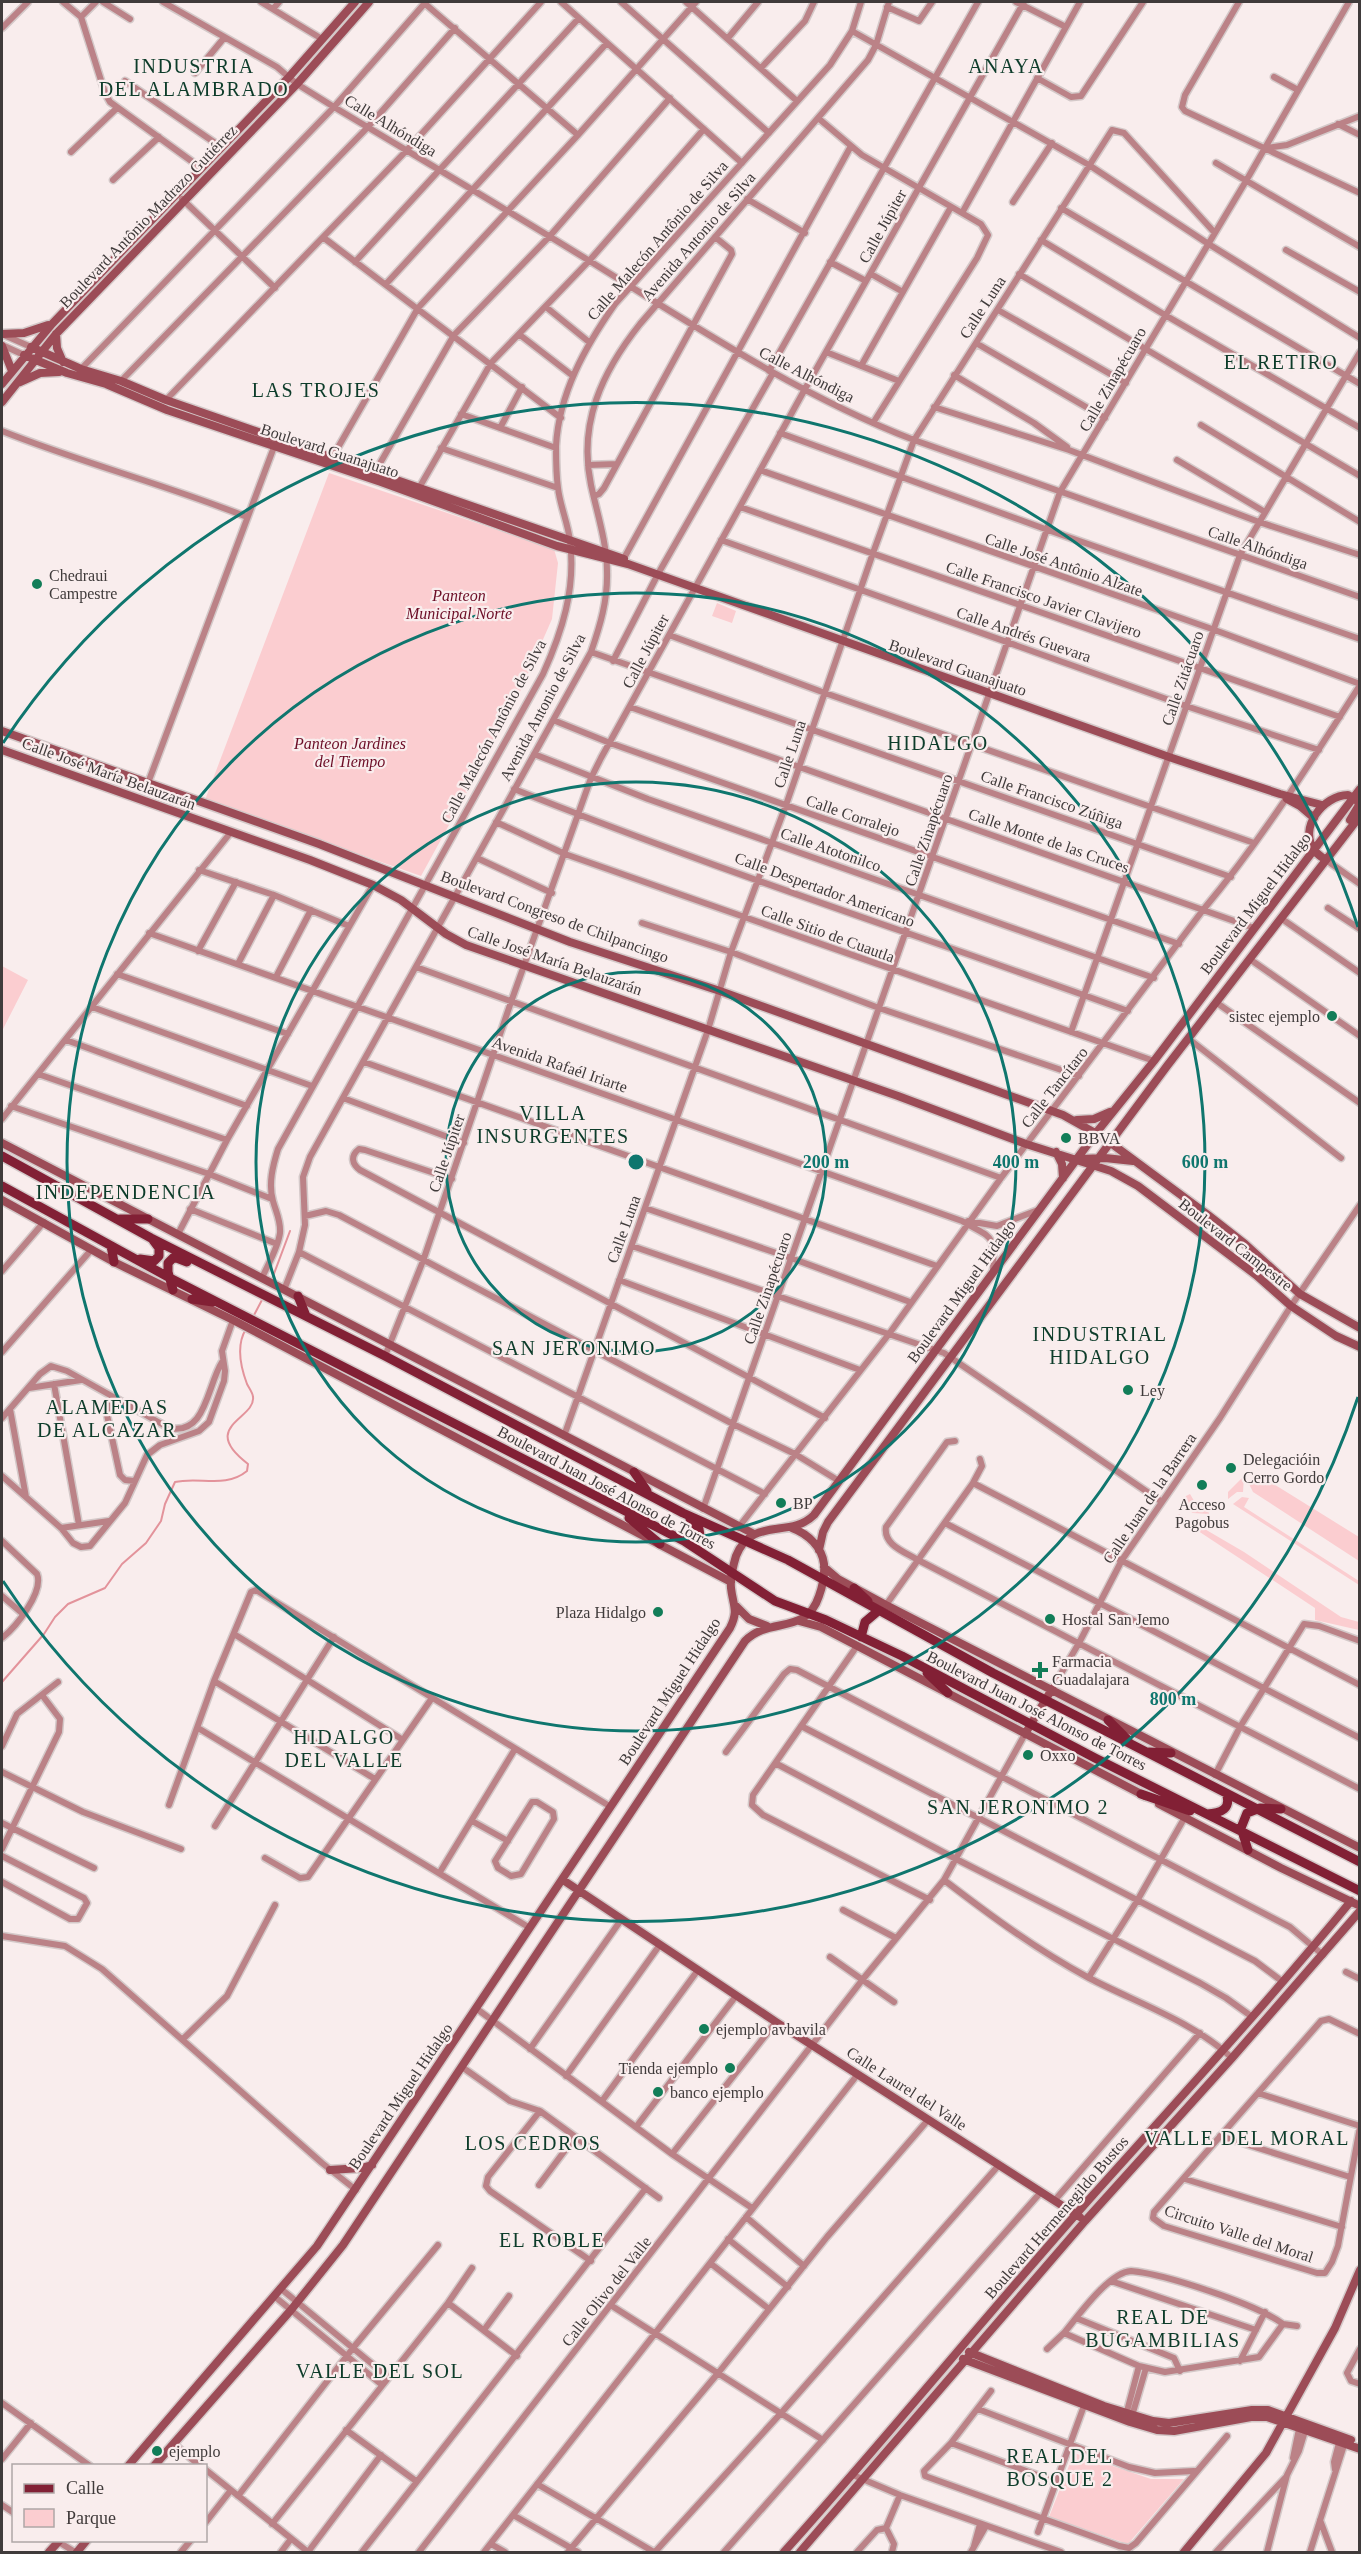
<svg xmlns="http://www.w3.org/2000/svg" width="1361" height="2554" font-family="'Times New Roman',serif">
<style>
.green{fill:#fbcdd0}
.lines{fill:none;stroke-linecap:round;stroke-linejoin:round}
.stream{stroke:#e3939b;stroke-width:2}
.street-casing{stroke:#d4c9c9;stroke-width:9}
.secondary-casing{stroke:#d4c9c9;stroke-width:11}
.primary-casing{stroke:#d4c9c9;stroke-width:12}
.street{stroke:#bb8287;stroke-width:6}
.secondary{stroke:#9c4c57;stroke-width:8}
.primary{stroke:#822035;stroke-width:9}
.ring{fill:none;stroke:#0f766e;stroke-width:3}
.poi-dot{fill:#127d58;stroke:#f9eded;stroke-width:2}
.labels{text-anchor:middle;stroke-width:4.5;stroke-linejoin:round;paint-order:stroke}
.street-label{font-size:16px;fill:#403b3b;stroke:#f9eded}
.poi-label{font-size:16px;fill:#403b3b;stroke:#f9eded;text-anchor:start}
.park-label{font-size:16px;font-style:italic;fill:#6c0d26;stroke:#f9eded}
.quarter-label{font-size:20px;letter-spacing:1.5px;fill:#0d3c2a;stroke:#f9eded}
.centre{fill:#0f766e;stroke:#f9eded;stroke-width:3}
.ring-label{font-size:18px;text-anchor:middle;font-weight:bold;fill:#0f766e;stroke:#f9eded;stroke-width:4.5;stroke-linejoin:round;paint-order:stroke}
</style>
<rect width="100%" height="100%" fill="#f9eded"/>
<path class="green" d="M329,473L554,549L558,563L552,619L512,710L421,876L205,800Z
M717,603L736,611L732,623L712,616Z
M2,966L28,980L2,1031Z
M1244,1476L1243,1492H1237L1228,1499V1492Z
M1254,1476L1264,1478L1359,1537V1561L1253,1492L1249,1484Z
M1190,1494L1196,1504L1200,1500L1207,1504L1209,1514L1193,1513L1182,1507L1186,1496Z
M1242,1497L1249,1498L1244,1507L1359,1581V1585L1233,1504Z
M1179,1514L1244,1552L1341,1617L1359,1622V1630L1315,1620V1608L1177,1517Z
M1074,2453L1151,2479H1184L1128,2544L1049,2517Z"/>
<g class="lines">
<path class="stream" d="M272,1279L290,1231
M253,1317L263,1298
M2,1682L44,1634L55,1617L68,1604L105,1588L122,1564L146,1543L161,1521L165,1504L175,1482C199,1476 225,1489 247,1471L248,1464C198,1426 256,1419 253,1397C253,1393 249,1388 247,1384C241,1368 236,1345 246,1329"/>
<g class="street-casing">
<path id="street" d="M63,2L81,17L105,93L110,102L201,168
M103,2L130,19
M163,2L277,67L297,84L334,107C419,158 504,208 588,260C693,325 798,395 914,440L1360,597
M261,2L322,39
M423,2L578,135
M561,2L742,163
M621,2L769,133
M686,2L797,101
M1016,2L1066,27
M1239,2L1185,95L1182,107L1185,111L1360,193
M887,7L919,21L932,2
M273,9L279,2
M81,17L96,2
M2,28L28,2
M852,31L1089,165L1207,243L1360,338
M728,38L758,2
M761,68L805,21L814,2
M195,73L224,38
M1274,77L1298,90
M1037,78L1071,97L1081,96L1143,2
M125,81L221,147
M818,118L862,155L981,224L988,235L977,258L873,423
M1338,124L1360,135
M1267,148L1287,145L1360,116
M71,152L117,108
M1216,163L1360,247
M113,180L159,137
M182,199L275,288
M747,199L805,233
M1013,202L1052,143
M1061,208L1360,384
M962,213L1080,2
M324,238L561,418
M1041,240L1165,315L1360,428
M1286,250L1360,292
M355,262L579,18
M830,262L866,281
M871,274L903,292
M1019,274L1360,476
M386,284L607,43
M546,307L589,342
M998,310L1126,383
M4,335L31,347
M520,335L573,376
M976,343L1105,418
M2,345L24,355
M826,352L899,381
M861,366L951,207
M81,369L334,107L425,3
M769,371L978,2
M954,375L1034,423L1067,447
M121,381L368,127L455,28
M166,400L407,150L541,2
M934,407L1069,450L1259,522L1360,555
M461,414L556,448
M1201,425L1360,522
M500,428L522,387
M2,431C82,463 167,485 247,517
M780,433L1048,530L1360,639
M441,448L558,488
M332,458L418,308L578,135L696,2
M1177,460L1265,512
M588,465L617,464
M760,470L1212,629L1360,684
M375,472L454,335L549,237L670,98
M419,488L491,363L589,261L704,129
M594,496L599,494L604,488L732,254L731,250L715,237
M740,507L1340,717
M721,540L1186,706L1319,750
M623,560L851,146
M669,635L825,693L1254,843
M591,652L1231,877
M613,661L658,574L773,373
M630,707L1254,928
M553,720L610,743L1179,944
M534,754L648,799L1154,978
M148,783L274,447
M514,789C716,870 924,937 1128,1011
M496,822L565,854L1154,1061
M477,858L552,893
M1326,860L1360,884
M199,870L274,895L349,926
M1328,908L1360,929
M1282,919L1360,973
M642,923L731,952L879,1008L1079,1076
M149,933L962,1221C991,1239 995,1231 993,1271
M198,951L236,882
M1251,960L1360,1036
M238,964L274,895
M416,967L1001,1178
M117,974L288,1034
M276,977L311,910
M1217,1003L1360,1103
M92,1007L312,1086
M1071,1032L1240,555L1360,352
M1189,1039L1341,1158
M66,1040L247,1106
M364,1062L937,1266
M38,1074L227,1140
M343,1098L464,1143
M11,1106L209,1174L272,1199
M2,1119L231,832
M452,1179L365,1150L359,1149C350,1156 352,1164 360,1170L825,1418
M645,1208L791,1258L910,1302
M190,1209L277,1244
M305,1216L326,1211L339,1215L733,1424L795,1454L839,1481
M968,1221L997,1226L1038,1210
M178,1234L227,1140L373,885
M632,1246L944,1353L1162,1502
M299,1252L765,1494
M2,1271L44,1222
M262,1278C268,1264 278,1248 280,1233C281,1221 276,1212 273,1201C268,1184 273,1165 278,1149L543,674C562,632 576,589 570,541C568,523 560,506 558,488C556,474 556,460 556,446C559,393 585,347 615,304L830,65L852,31L861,2
M619,1280L860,1370
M284,1290L299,1252L305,1225L303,1177L310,1157L591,652C600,626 608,600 607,571C607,543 597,513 591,485C578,423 602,372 640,324L868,60L876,45L889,2
M2,1352L92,1249
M385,1356L423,1261L511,1002L591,778L601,758L805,389L1024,2
M54,1384L79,1525
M29,1388L81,1380
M112,1397L107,1415L120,1475L125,1480L134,1481
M10,1409L26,1497
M2,1418L40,1374L51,1366L67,1371L169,1428C206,1436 207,1386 222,1362
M564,1436L708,1030L731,952L786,805L873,553L914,440L1112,130L1124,133L1214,232
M955,1441L947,1442L886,1527C883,1545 905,1552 918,1560L1360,1789
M2,1476L61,1528L73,1543L81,1547L90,1546L125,1503L147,1455L160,1445L199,1431L209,1422L224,1381L225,1371L222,1351L233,1320
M973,1483L1360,1685
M703,1509L1060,492L1246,181L1349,2
M945,1523L1360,1738
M61,1528L109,1521
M738,1528L889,1334L1001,1178L1203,910C1262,839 1311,762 1360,685
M2,1541L37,1574C44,1592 16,1627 2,1638
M2,1596L23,1614
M886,1605L973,1483L982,1466L980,1459
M234,1634L403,1740
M857,1646L753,1795L752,1805L763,1815L930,1900
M214,1681L375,1779
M1052,1689L1079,1643L1122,1560L1220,1418L1291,1306L1360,1205
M801,1726L1255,1961L1283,1982
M198,1728L530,1928
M2,1746L17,1714L58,1682
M726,1752L784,1674L790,1669L797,1670L1290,1927L1323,1955
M777,1764L956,1859L1200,1983L1226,1998L1251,2016
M2,1772L83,1812L181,1849
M1215,1775L1240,1727L1304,1624L1319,1626L1360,1641
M532,1802H537L553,1812L554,1819L521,1874L511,1876L498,1868L495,1861Z
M169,1805L214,1681L251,1592L256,1590L611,1807
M472,1821L508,1841
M2,1823L94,1868
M215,1826L334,1637
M2,1849L59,1732L60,1719L42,1695
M2,1856L84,1898L87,1903L78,1919H70L2,1882
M265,1858L300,1878L308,1877L432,1698
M440,1872L515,1749
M944,1880C991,1916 1037,1950 1089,1978C1137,2003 1192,2021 1232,2058
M843,1910L896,1938
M2,1936L65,1946L102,1969L322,2163L356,2190
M830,1957L894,2002
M1346,1972L1360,1979
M1089,1977L1137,1901L1185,1817
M477,2009L672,2154L752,2208
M1360,2034L1329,2019L1321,2021L1154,2212L1153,2218L1164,2226L1317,2273H1325L1332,2262L1338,2246L1360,2127
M183,2039L227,1996L275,1905
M530,2049L621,1920
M462,2067L510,2101L540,2111L659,2198
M566,2076L659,1946
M1258,2093L1360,2126
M602,2101L698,1970
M540,2111L488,2177L486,2186L490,2191L591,2261
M636,2127L736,1996
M1220,2136L1350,2177
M672,2154L776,2022
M1185,2179L1342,2227
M539,2185L575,2137
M1055,2200L1200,2033
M746,2217L804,2266
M728,2239L788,2287
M710,2263L769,2309
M1131,2271C1165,2274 1256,2304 1283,2324L1259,2357L1165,2372L1139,2366L1064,2333C1078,2316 1109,2272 1131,2271Z
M1111,2281L1256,2330
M280,2288L388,2377
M274,2296L382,2385
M448,2303L517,2356
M612,2306L823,2440
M1076,2318L1174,2358L1180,2371
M1283,2324L1297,2326
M484,2330L509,2296
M1047,2349L1064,2333
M1360,2349L1347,2373L1351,2381L1360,2384
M1240,2361L1265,2312
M991,2391L951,2443L924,2471L925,2476L1119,2546L1129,2548L1136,2543L1227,2436
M2,2403L90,2466
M978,2409L1129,2467L1155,2473L1194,2471
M1126,2415L1139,2366
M1132,2416L1146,2368
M346,2430L416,2481
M951,2443L1056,2482
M174,2444L200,2466
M1293,2458L1300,2424
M2,2459L31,2423
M206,2470L308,2552
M1335,2470L1334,2462L1340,2439
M853,2475L900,2495L1061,2552
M537,2484L654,2552
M238,2496L353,2348L438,2245
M2,2505L14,2513
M513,2515L578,2552
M1320,2520L1332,2552
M206,2522L231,2490
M272,2524L448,2303L472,2268
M886,2528L900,2495
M886,2528L894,2544L892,2552
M1038,2532L1085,2403
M57,2541L75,2552
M491,2544L505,2552
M974,2546L980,2524
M181,2552L191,2540
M281,2552L291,2539
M308,2552L381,2455
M362,2552L646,2188
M419,2552L863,1979L944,1880L1025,1734
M484,2552L858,2074
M568,2552L719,2372L827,2237L928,2120
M655,2552L782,2412L999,2165
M724,2552L1041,2192
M857,2552L877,2530L886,2528
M971,2552L986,2526
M1216,2552L1285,2478
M1267,2552L1287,2475L1299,2451L1306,2428
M1310,2552L1345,2442"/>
</g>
<g class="secondary-casing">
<path id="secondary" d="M2,334L24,333L48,325
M56,334L57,348L63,362
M2,346L12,371
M31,347L81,369L121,381L166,400L624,559
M24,355L67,373L106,384L167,410L381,482L557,546L628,564L1169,757L1280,794L1322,805
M20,382L40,373L59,372
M2,384L52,324L289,77L355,2
M2,402L56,334L297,84L369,2
M2,731L319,844L570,942L720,991L1063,1115L1104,1138L1208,1215L1245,1244L1300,1294L1360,1328
M2,750L310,860L373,885L401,900L446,934L466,945L898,1096L1026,1144L1111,1171L1138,1186L1256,1275L1291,1306L1336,1336L1360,1347
M1287,799L1300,806L1314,818
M1326,860C1323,858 1318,855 1315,851C1297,828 1324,795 1348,795L1357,800L1359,805L1350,820
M1077,1120L1094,1119L1110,1112
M2,1143L754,1534
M1056,1152L1062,1164L1063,1178
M1081,1159L1105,1158L1133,1161
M2,1200L114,1262L233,1320L731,1582
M819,1550L823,1532L828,1522L1167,1066L1360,816
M824,1567L838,1579L886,1605L1360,1848
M736,1606L749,1619L767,1626
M799,1621L821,1627L1145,1796
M1025,1734L1052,1689
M1159,1804L1281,1868L1360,1906
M563,1880L776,2022L1080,2217
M330,2170L361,2168L372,2165
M969,2352L1104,2406L1153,2421L1169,2423L1252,2410H1268L1351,2440
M963,2359L1130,2422L1157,2430L1174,2431L1251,2417H1267L1360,2449
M128,2466L317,2246L730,1628C739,1610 733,1606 731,1588C730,1578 733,1566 736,1556C752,1516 790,1539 814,1515L1096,1133L1154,1061L1360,789
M154,2466L291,2310L343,2245L745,1641C769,1616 806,1636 819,1596C823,1585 825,1576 824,1564C822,1547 808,1534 792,1528
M49,2552L60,2540
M77,2552L87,2540
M784,2552C889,2435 988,2313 1093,2195C1180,2098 1268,2002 1351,1901
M800,2552L1085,2221L1232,2058L1360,1911
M1184,2552L1266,2453L1335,2328L1360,2270"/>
</g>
<g class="primary-casing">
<path id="primary" d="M2,1156L151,1238L385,1356L683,1513L788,1560L993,1673L1360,1862
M2,1186L170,1278L684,1541L775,1601L826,1620L902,1656L1095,1758L1360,1891
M120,1219H148
M111,1246L114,1262
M140,1259L154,1261L159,1256V1248L153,1240
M173,1290L168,1272V1263L174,1257L187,1262
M298,1296L306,1316
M192,1299L213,1302
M634,1472L647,1491
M629,1518L660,1544
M684,1541L692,1542L700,1536L699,1529L690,1519
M854,1588L868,1601
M861,1637L865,1622L878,1611
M927,1673L948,1693
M1108,1720L1128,1740
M1149,1752L1171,1753
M1141,1794L1190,1811
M1207,1814C1221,1813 1232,1809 1226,1793
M1248,1850L1241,1828L1247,1813L1260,1808L1281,1809"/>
</g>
<use href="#street" class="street"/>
<use href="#secondary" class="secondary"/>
<use href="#primary" class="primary"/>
</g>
<g class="ring">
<circle cx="636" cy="1162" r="190"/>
<circle cx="636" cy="1162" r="380"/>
<circle cx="636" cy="1162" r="569"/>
<path d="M1358 1397A759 759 0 0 1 3 1581M3 743A759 759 0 0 1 1358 927"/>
</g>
<g class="poi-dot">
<circle cx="37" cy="584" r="6"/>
<circle cx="1332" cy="1016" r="6"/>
<circle cx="1066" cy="1138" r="6"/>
<circle cx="1128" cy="1390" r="6"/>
<circle cx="1231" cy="1468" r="6"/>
<circle cx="1202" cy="1485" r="6"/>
<circle cx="781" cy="1503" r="6"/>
<circle cx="658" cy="1612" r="6"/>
<circle cx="1050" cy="1619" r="6"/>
<path d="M1037 1661h6v6h6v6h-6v6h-6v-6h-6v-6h6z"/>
<circle cx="1028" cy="1755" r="6"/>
<circle cx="704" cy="2029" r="6"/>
<circle cx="730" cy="2068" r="6"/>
<circle cx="658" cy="2092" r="6"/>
<circle cx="157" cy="2451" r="6"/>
</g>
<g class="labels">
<g class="street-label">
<text transform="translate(391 125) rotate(31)" y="6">Calle Alhóndiga</text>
<text transform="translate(148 216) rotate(-46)" y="6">Boulevard Antônio Madrazo Gutiérrez</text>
<text transform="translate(882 226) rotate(-61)" y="6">Calle Júpiter</text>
<text transform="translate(698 236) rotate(-49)" y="6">Avenida Antonio de Silva</text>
<text transform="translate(657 240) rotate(-49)" y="6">Calle Malecón Antônio de Silva</text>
<text transform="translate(982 307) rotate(-57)" y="6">Calle Luna</text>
<text transform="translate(807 374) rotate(27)" y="6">Calle Alhóndiga</text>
<text transform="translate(1112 379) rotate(-60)" y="6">Calle Zinapécuaro</text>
<text transform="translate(330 450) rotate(18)" y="6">Boulevard Guanajuato</text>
<text transform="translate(1258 547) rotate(19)" y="6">Calle Alhóndiga</text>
<text transform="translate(1064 564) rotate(19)" y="6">Calle José Antônio Alzate</text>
<text transform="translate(1044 599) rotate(19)" y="6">Calle Francisco Javier Clavijero</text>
<text transform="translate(1024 634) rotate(19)" y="6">Calle Andrés Guevara</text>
<text transform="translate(645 651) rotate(-62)" y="6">Calle Júpiter</text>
<text transform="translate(958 667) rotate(19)" y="6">Boulevard Guanajuato</text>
<text transform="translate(1182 678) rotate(-71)" y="6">Calle Zitácuaro</text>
<text transform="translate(542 707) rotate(-62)" y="6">Avenida Antonio de Silva</text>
<text transform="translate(493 731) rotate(-62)" y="6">Calle Malecón Antônio de Silva</text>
<text transform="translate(789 754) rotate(-71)" y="6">Calle Luna</text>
<text transform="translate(109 773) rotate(20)" y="6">Calle José María Belauzarán</text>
<text transform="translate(1052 799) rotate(19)" y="6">Calle Francisco Zúñiga</text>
<text transform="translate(853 815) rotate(19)" y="6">Calle Corralejo</text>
<text transform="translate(928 830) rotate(-71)" y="6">Calle Zinapécuaro</text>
<text transform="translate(1049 840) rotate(19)" y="6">Calle Monte de las Cruces</text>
<text transform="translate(831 849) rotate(19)" y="6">Calle Atotonilco</text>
<text transform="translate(825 889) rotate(20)" y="6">Calle Despertador Americano</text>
<text transform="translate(1255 903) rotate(-53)" y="6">Boulevard Miguel Hidalgo</text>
<text transform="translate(555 916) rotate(20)" y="6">Boulevard Congreso de Chilpancingo</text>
<text transform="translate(828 933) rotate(20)" y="6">Calle Sitio de Cuautla</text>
<text transform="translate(555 960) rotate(19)" y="6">Calle José María Belauzarán</text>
<text transform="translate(560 1064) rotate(19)" y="6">Avenida Rafaél Iriarte</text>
<text transform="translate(1054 1087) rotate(-52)" y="6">Calle Tancítaro</text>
<text transform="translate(446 1153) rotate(-71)" y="6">Calle Júpiter</text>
<text transform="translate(623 1229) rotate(-70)" y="6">Calle Luna</text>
<text transform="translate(1236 1244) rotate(38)" y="6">Boulevard Campestre</text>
<text transform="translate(767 1288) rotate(-71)" y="6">Calle Zinapécuaro</text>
<text transform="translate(961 1291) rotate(-54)" y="6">Boulevard Miguel Hidalgo</text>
<text transform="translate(607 1487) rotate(28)" y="6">Boulevard Juan José Alonso de Torres</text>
<text transform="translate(1149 1498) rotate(-56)" y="6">Calle Juan de la Barrera</text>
<text transform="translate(669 1691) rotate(-57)" y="6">Boulevard Miguel Hidalgo</text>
<text transform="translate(1037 1710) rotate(27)" y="6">Boulevard Juan José Alonso de Torres</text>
<text transform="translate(907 2088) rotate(33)" y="6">Calle Laurel del Valle</text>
<text transform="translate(400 2096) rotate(-56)" y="6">Boulevard Miguel Hidalgo</text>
<text transform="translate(1056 2217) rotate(-49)" y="6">Boulevard Hermenegildo Bustos</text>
<text transform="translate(1239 2233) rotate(18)" y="6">Circuito Valle del Moral</text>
<text transform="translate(606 2291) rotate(-52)" y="6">Calle Olivo del Valle</text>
</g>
<g class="poi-label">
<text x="49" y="581">Chedraui<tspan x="49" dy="18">Campestre</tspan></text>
<text x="1320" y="1022" text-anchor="end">sistec ejemplo</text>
<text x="1078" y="1144">BBVA</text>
<text x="1140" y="1396">Ley</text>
<text x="1243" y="1465">Delegacióin<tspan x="1243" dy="18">Cerro Gordo</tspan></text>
<text x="793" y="1509">BP</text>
<text x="1202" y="1510" text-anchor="middle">Acceso<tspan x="1202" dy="18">Pagobus</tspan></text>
<text x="646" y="1618" text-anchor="end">Plaza Hidalgo</text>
<text x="1062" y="1625">Hostal San Jemo</text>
<text x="1052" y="1667">Farmacia<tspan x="1052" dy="18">Guadalajara</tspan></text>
<text x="1040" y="1761">Oxxo</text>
<text x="716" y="2035">ejemplo avbavila</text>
<text x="718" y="2074" text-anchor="end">Tienda ejemplo</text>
<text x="670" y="2098">banco ejemplo</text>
<text x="169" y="2457">ejemplo</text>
</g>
<g class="park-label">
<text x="459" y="601">Panteon<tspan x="459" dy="18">Municipal Norte</tspan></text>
<text x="350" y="749">Panteon Jardines<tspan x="350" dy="18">del Tiempo</tspan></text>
</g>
<g class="quarter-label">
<text x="194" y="73">INDUSTRIA<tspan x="194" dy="23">DEL ALAMBRADO</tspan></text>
<text x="1006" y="73">ANAYA</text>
<text x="1281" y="369">EL RETIRO</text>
<text x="316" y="397">LAS TROJES</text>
<text x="938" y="750">HIDALGO</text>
<text x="553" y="1120">VILLA<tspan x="553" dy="23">INSURGENTES</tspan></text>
<text x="126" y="1199">INDEPENDENCIA</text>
<text x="1100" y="1341">INDUSTRIAL<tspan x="1100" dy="23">HIDALGO</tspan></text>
<text x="574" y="1355">SAN JERONIMO</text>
<text x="107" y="1414">ALAMEDAS<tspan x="107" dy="23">DE ALCAZAR</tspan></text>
<text x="344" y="1744">HIDALGO<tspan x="344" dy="23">DEL VALLE</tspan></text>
<text x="1018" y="1814">SAN JERONIMO 2</text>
<text x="1247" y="2145">VALLE DEL MORAL</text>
<text x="533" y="2150">LOS CEDROS</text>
<text x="552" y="2247">EL ROBLE</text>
<text x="1163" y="2324">REAL DE<tspan x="1163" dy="23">BUGAMBILIAS</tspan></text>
<text x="380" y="2378">VALLE DEL SOL</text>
<text x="1060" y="2463">REAL DEL<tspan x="1060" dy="23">BOSQUE 2</tspan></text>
</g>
</g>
<circle cx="636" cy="1162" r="9" class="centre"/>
<g class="ring-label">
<text x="826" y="1168">200 m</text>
<text x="1016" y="1168">400 m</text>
<text x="1205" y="1168">600 m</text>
<text x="1173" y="1705">800 m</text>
</g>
<rect width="1361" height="2554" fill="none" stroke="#403b3b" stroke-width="6"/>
<rect x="12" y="2464" width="195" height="78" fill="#f9eded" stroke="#afa6a6" stroke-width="1.5"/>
<rect x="24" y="2484" width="30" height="9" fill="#822035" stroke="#afa6a6" stroke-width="1.5"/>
<text x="66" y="2494" font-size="18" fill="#403b3b">Calle</text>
<rect x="24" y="2509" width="30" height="18" fill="#fbcdd0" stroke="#afa6a6" stroke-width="1.5"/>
<text x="66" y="2524" font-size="18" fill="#403b3b">Parque</text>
</svg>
